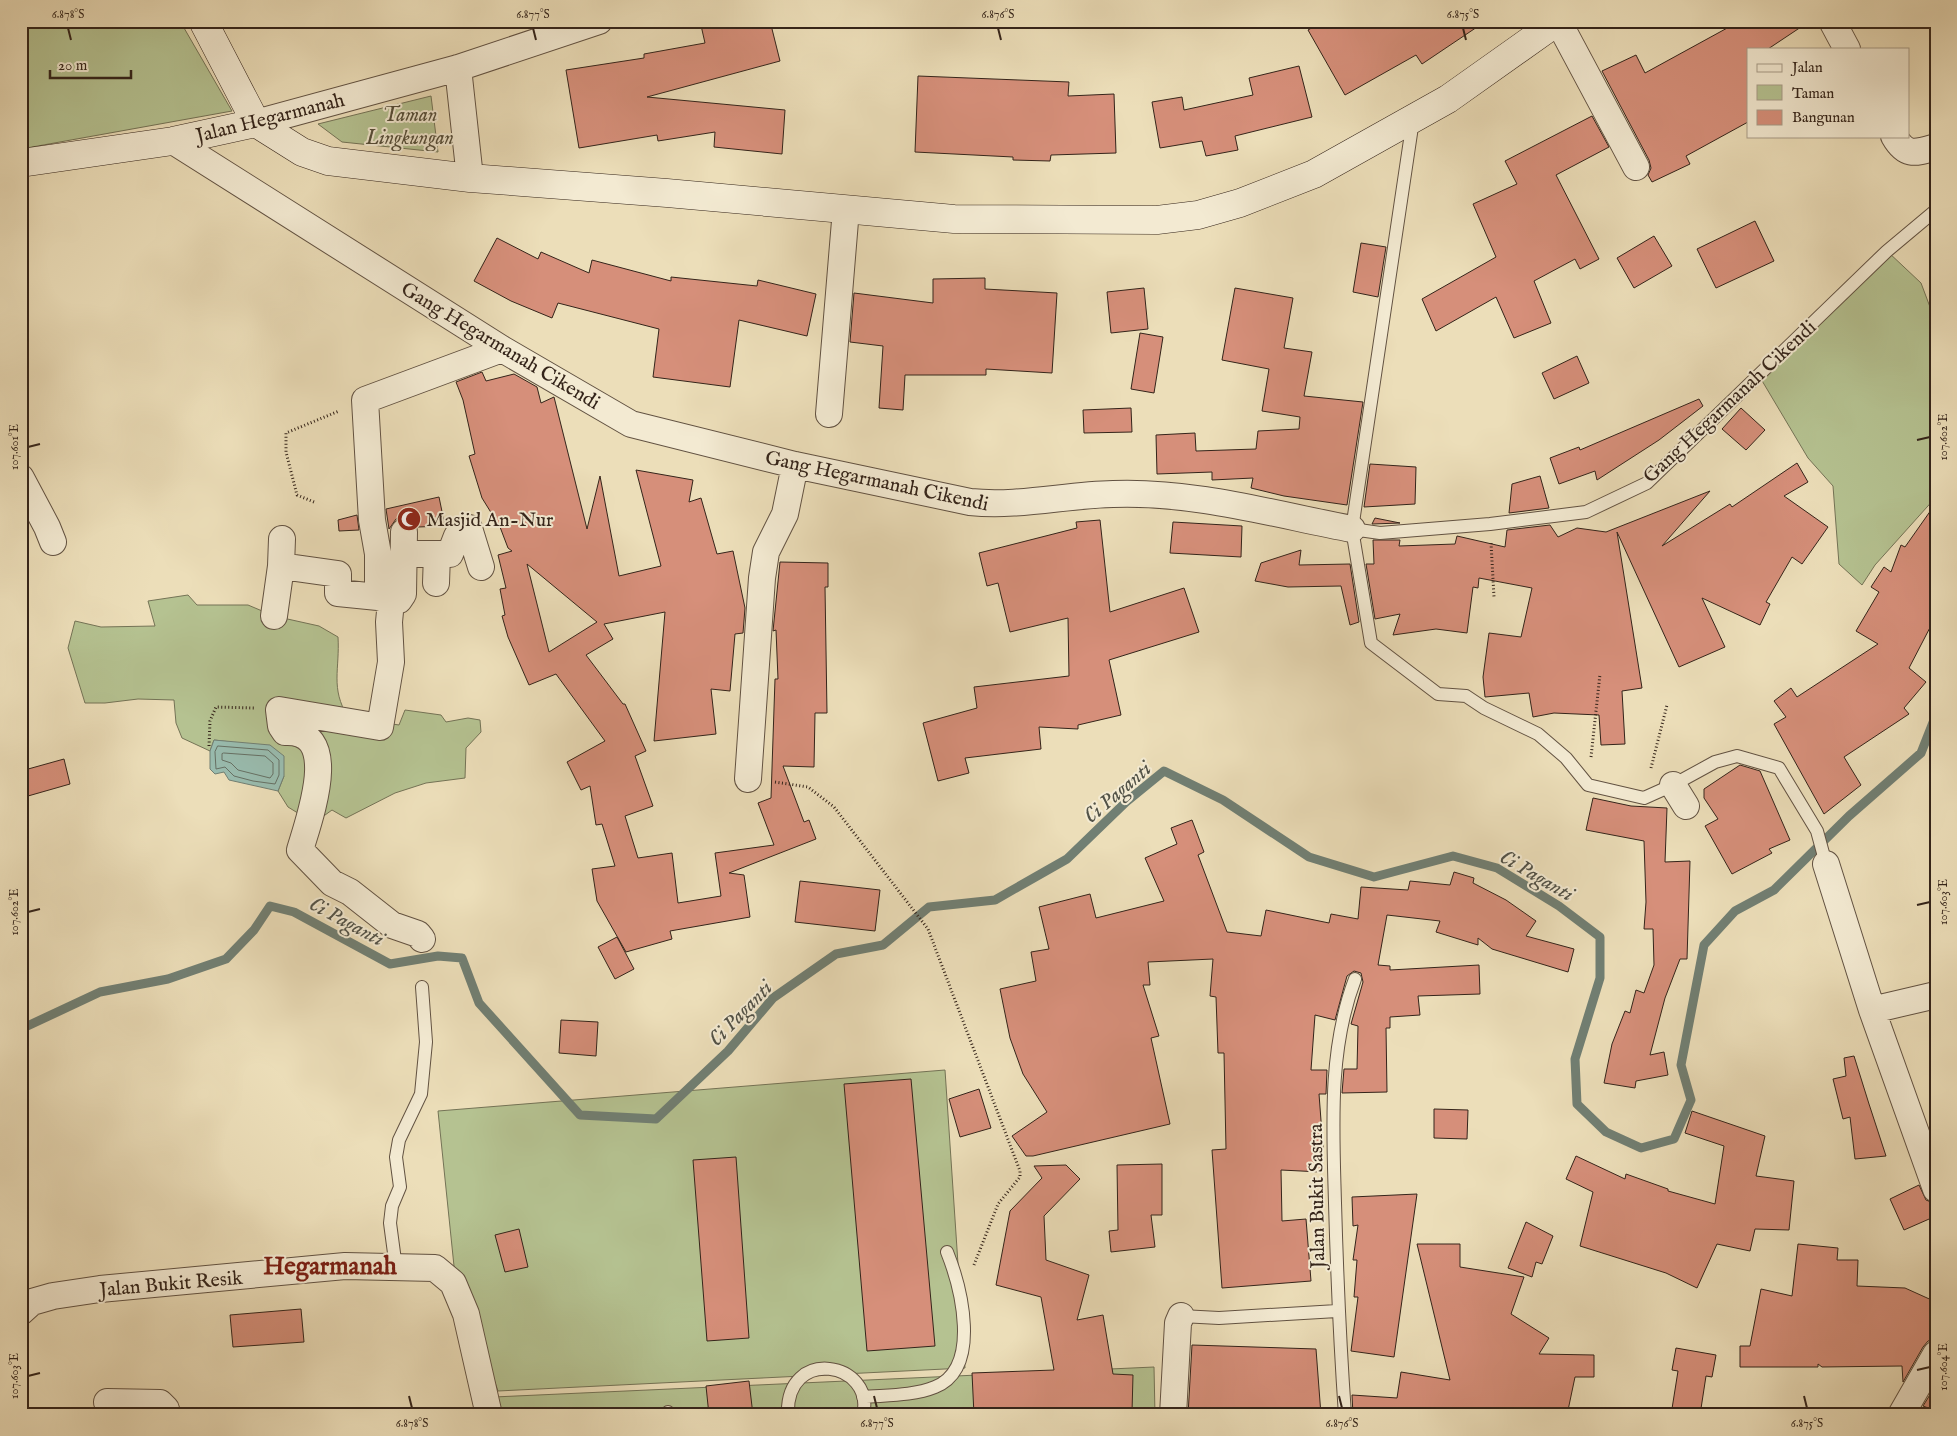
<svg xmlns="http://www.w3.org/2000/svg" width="1957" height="1436" font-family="'IM FELL English',serif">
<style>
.green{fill:#b5c291;stroke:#747356}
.water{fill:#99bcaf;stroke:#717f73}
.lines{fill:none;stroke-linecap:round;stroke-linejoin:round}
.shore{stroke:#667064;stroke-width:1}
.stream{stroke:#717f73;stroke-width:9}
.building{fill:#d68f7a;stroke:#34241a;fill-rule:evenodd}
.lane-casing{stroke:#625242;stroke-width:14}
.street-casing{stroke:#625242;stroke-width:28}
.secondary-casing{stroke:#34241a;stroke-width:29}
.path{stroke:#34241a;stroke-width:3;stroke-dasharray:1 2.5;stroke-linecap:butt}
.lane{stroke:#f3ead2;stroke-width:12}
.street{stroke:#f3ead2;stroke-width:26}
.secondary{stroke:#f3ead2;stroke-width:28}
.ticks{fill:none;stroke:#34241a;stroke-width:2}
.labels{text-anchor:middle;stroke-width:4;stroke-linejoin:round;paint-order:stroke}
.park-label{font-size:20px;font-style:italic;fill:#544c38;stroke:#f3ead2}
.street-label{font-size:20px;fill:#34241a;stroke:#f3ead2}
.poi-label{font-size:20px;fill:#34241a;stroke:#f3ead2;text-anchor:start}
.water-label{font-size:21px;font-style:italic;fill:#525247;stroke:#f3ead2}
.district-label{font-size:25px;font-weight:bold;fill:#7a1f14;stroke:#f3ead2}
.neatline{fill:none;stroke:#34241a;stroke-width:2}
.ticks-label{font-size:12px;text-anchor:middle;fill:#34241a}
</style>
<rect width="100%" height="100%" fill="#ecdeb9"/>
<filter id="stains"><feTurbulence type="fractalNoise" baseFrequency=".004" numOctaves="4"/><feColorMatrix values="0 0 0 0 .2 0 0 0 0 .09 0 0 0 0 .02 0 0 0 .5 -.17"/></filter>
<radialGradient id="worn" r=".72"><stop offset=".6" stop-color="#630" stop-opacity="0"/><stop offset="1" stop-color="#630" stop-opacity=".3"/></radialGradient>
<path class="green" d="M21,21H180L232,111L21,149Z
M431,96L438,152L342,142L318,124Z
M1887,251L1921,283L1936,323V497L1875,565L1862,585L1839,564L1833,486L1808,458L1758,374Z
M188,595L197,605H248L274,616L319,626L338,637C340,669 330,688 348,717L399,725L405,710L441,715L446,722L468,718L480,720L481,732L466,748L465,778L426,783L395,793L346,818L332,810L314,823L288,807L278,791L284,776L231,742L214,740L210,751L182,738L176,723L174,700L138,699L105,703H85L68,648L75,621L101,627L155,626L148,601Z
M945,1070L965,1368L498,1391L454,1266L438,1111Z
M1154,1367L1155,1415H495L494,1397Z"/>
<path class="water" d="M214,740L270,745L284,756V776L278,791L229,780L224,772L215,774L210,769V751Z"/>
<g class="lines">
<path class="shore" d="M218,746L268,750L279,760V775L275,784L253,781L234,776L225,767L216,769L215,752Z
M224,753L265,756L273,763V774L270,778L238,770L231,763L222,760V754Z"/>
<path class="stream" d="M21,1029L100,992L168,979L226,959L254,930L270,906L294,912L390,964L438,956L462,958L479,1003L580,1115L656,1119L728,1051L773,998L836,954L883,945L929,907L995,900L1067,859L1126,802L1164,771L1223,800L1309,857L1374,877L1453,856L1497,868L1559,906L1600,937V978L1575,1059L1577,1104L1606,1132L1641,1148L1674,1139L1691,1100L1681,1065L1704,945L1735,911L1774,890L1849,816L1921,753L1936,715"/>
</g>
<path class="building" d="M700,21H770L780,61L647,97L785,110L782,154L714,147L715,132L658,141L657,135L579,148L566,70L644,58V54L705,43Z
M1324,21H1486L1422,64L1416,55L1345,95L1308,30Z
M1740,21H1810L1768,49H1748V122L1686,156L1690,164L1652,182L1648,175L1651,168L1649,160L1602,71L1636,55L1645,73Z
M1299,66L1312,117L1235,136L1238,150L1206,156L1202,141L1160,148L1152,102L1182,97L1184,110L1253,95L1249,78Z
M918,76L1069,82L1068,96L1114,94L1116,153L1051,155L1050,161L1013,160V157L915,152Z
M1592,116L1609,147L1556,175L1599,259L1580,269L1575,259L1534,281L1551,323L1514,338L1496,297L1436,331L1422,299L1496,257L1473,204L1517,184L1505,161Z
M1755,221L1774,261L1716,288L1697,249Z
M1654,236L1672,266L1634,288L1617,258Z
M497,238L538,259L541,252L589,273L592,260L671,281V277L757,286L758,280L816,294L807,336L739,320L730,387L653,377L659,329L558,303L552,318L511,301L474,281Z
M1361,243L1386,247L1378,297L1353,292Z
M985,278V289L1057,293L1052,373L986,369V375H905L903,410L879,408L883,346L850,342L854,293L933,303V279Z
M1144,288L1148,329L1111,333L1107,292Z
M1235,288L1293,298L1284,348L1312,352L1304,396L1363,402L1347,505L1284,496L1251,488L1253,478L1212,480V472L1157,474L1156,435L1195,433L1196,451L1256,449L1258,431L1299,429L1300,417L1262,411L1269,369L1222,360Z
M1140,333L1163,337L1154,393L1131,389Z
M1577,356L1589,383L1554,399L1542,373Z
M482,372L486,381L514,374L537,387L541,403L554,397L587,529L600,476L619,576L661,566L636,470L693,480L689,502L701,498L717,554L733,551L745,608L743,633L735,634L730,691L711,689L716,734L654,741L665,612L604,624L613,639L586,655L623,704H625L646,751L635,756L653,806L625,816L638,858L672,853L678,903L721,896L715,853L774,845L758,803L771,798L775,679H778L776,630L773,631L780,562L828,563V587H825L827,713H815L814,767L783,766L804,822L809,820L816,839L729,873L744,875L750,917L670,931L672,939L626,952L597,901L592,869L615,866L602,824L596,825L590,786L581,790L567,762L605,741L556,674L529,685L508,637L502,616L505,615L500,589L506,588L498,555L512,551L508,548L500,527L482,498L469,456L475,454L463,400L456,382ZM527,564L597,622L549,652Z
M1699,399L1703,406L1659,440L1597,480L1595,471L1559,484L1550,458L1579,447L1580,450Z
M1131,408L1132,432L1084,433L1083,410Z
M1741,408L1765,430L1746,450L1722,429Z
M1797,463L1808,482L1784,496L1828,527L1802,564L1792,557L1766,602L1770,604L1760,625L1702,598L1725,647L1679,667L1617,532L1642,688L1622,691L1625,744L1601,745L1599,715L1554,713L1533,717L1529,693L1485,697L1483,677L1489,633L1521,637L1532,588L1479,578L1478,588L1473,587L1467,633L1436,629L1393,635L1400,614L1375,619L1366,564H1374L1373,540H1400L1399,546L1455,544L1457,536L1505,547L1507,530L1550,525L1558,537L1577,528L1606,532L1710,491L1662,546L1730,504L1732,507Z
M1370,464L1416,467L1415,504L1364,507Z
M1540,476L1549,508L1509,513L1512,484Z
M439,497L445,526L418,527L412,519L404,517L396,519L389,529L386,509Z
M1936,503V616L1909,668L1926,682L1904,708L1909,714L1844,757L1861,785L1824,814L1774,724L1786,717L1774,701L1791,688L1797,697L1878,644L1856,631L1879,592L1871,587L1884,567L1891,572L1901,545L1905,547Z
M357,515L359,530L339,531L338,520Z
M1375,518L1400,523L1372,524Z
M1100,520L1110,612L1184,588L1199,632L1109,660L1121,715L1078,725V729L1039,727L1041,749L965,758L969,773L938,781L923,723L977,708L974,687L1069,676L1068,618L1010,632L998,583L987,586L979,553L1077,528L1076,522Z
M1173,522L1242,526L1241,557L1170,553Z
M1301,550L1299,565L1350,564L1359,622L1350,625L1341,586L1288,587L1255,581L1261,563Z
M64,759L70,784L21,798V771Z
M1740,765L1760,771L1790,840L1769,849L1772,853L1732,874L1705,826L1718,819L1704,798V789Z
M1593,798L1631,806L1667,808L1665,862L1690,861L1687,959H1680L1665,998L1650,1055L1664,1052L1668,1075L1636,1081L1635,1088L1604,1083L1612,1044L1625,1011L1630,1013L1636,990L1644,993L1654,965L1653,929H1644L1646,902L1644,841L1586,830Z
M1192,820L1204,852L1198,855L1227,932L1261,936L1266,910L1329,923L1331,914L1358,919L1361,887L1408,890L1410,881L1450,885L1454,872L1474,878L1473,883L1506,900L1536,921L1526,936L1574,949L1568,972L1492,949L1478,938V945L1436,932L1440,921L1387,915L1378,965L1390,966V970L1479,965L1480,994L1418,996L1420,1015L1390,1017V1028H1386L1387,1092L1342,1093L1344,1069H1357L1358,1026L1351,1024L1363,982L1361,973L1354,971L1347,976L1335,1020L1315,1015L1311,1070H1327L1326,1094H1319L1323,1147L1321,1172L1281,1170L1282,1221L1306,1219L1311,1281L1222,1288L1212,1150L1226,1149L1224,1053H1218L1216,997L1210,996L1213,959L1148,962L1150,985H1143L1159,1036L1151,1038L1170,1124L1033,1156H1026L1012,1136L1047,1112L1023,1074L1010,1038L1000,989L1036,981L1031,952L1049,949L1039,907L1090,894L1096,918L1164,901L1145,858L1177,844L1171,828Z
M800,881L880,890L875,931L795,922Z
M617,937L634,969L615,979L598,947Z
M561,1020L598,1022L596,1056L559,1053Z
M1854,1056L1869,1104L1886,1156L1855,1159L1850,1117L1843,1119L1833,1079L1846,1076L1844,1058Z
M911,1079L935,1346L867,1351L844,1084Z
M979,1089L991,1128L960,1137L949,1099Z
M1434,1109L1468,1110L1467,1139L1434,1138Z
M1692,1111L1765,1136L1756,1176L1794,1181L1789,1230L1755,1229L1750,1251L1717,1244L1697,1288L1666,1273L1580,1246L1593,1192L1566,1179L1576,1156L1625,1179L1626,1174L1668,1189V1191L1715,1204L1724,1146L1685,1133Z
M736,1157L749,1338L707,1341L693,1160Z
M1162,1164V1215H1151L1155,1247L1111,1252L1109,1231L1118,1230L1117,1165Z
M1066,1165L1080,1179L1044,1216L1046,1260L1089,1275L1077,1320L1103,1315L1113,1374L1133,1375L1132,1412L1033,1410V1415H974L972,1373L1054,1370L1041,1297L996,1285L1010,1211L1042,1178L1034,1166Z
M1919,1185L1926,1200L1936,1204V1216L1904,1230L1890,1199Z
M1417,1194L1394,1357L1351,1351L1358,1297H1354L1357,1260H1353L1358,1225L1353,1226L1352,1197Z
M1526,1222L1553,1236L1542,1264L1536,1262L1532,1277L1508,1268Z
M519,1229L528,1267L505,1272L495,1235Z
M1417,1244H1460V1267L1524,1277L1511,1314L1549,1338L1539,1354L1594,1355V1377H1575L1567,1415H1470L1447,1410V1415H1353L1352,1395L1397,1398L1401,1372L1450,1380Z
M1798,1244L1838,1248L1837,1260H1858L1857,1286L1905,1288L1936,1302V1339L1928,1341L1923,1347L1903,1382L1902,1366L1822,1367L1818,1364V1367H1740V1346H1750L1761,1289L1792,1296Z
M301,1309L304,1342L233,1347L230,1315Z
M1192,1345L1316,1349L1321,1415H1188Z
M1676,1348L1716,1355L1712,1377L1706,1376L1700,1415H1671L1678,1371L1672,1370Z
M749,1381L753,1415H709L706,1386Z
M1936,1385V1411L1923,1406Z"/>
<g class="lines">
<g class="lane-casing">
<path id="lane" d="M1413,120L1352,529L1371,643L1438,694L1466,696L1484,708L1538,734L1566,758L1588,785L1644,798L1673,785L1715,762L1737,756L1779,768L1817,831L1826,864
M1352,529L1380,533L1490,524L1586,512L1647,483L1887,251L1936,210
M396,1268L390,1223L392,1206L400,1187L396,1157L399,1140L421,1094L426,1042L422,987
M1181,1316L1219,1318L1337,1311
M863,1397C886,1395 913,1396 935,1387C982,1368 961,1287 947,1252
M668,1412V1415
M788,1415C785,1345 876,1362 863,1415
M1345,1415C1340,1344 1337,1274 1335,1203C1333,1128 1328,1050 1355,979"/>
</g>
<g class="street-casing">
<path id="street" d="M1558,21L1636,167
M1832,21L1847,49
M458,68L470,178
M256,123L458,68L599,21
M1894,136C1906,157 1915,153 1936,147
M173,141L502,349L631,424L795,465L970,502C1018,507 1065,495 1113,494C1194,491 1273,514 1352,529
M829,414L846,209
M21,478L47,527L53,542
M404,554H450L457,536L469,528L481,567
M281,566L282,539
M436,583L437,554
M378,597V554L372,520L365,400L502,349
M391,601L399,600L403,594L404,532
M274,616L281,566L338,574V593L378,597L391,601L389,622L391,662L380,727L279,710L281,726L285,732C343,729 309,819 300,850L332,883L350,892L392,925L418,934L422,939
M748,779L762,578L766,552L785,514L795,465
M1673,785L1686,806
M1826,864L1872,1010L1936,995
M1872,1010L1936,1189
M21,1312L32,1302L53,1296L100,1289L345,1266L435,1268L453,1283L466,1314L489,1415
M107,1402L160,1403L166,1409L167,1415
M1173,1415L1178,1323L1181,1316
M1901,1415L1936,1354"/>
</g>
<g class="secondary-casing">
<path id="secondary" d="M203,21L256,123L302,152L328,161L470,178L667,193L954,219L1157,220L1198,215L1240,203L1314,174L1448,99L1558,21
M21,163L173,141L256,123"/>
</g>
<path class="path" d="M314,502L297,495L286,452V433L339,411
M1491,543L1494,597
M209,746L210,721L216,707L254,708
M1591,757L1600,674
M1651,768L1667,705
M775,782L808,787L834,807L928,929L1020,1171V1177L998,1204L974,1265"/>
<use href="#lane" class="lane"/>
<use href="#street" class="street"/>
<use href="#secondary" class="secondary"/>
</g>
<path class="ticks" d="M68,28L71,40M533,28L536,40M998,28L1001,40M1463,28L1466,40M1917,440L1930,437M28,447L40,444M1917,905L1930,902M28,912L40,909M1917,1370L1930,1367M28,1376L40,1373M409,1396L412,1408M874,1396L877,1408M1339,1396L1342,1408M1804,1396L1807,1408"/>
<defs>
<g id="mosque-disc" transform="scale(1.25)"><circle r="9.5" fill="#8f2418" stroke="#f3ead2"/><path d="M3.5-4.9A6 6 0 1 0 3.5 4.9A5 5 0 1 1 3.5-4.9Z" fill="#fff"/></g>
</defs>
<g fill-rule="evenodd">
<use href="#mosque-disc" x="409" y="519"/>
</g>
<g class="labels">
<g class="park-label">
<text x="410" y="121">Taman<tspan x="410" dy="23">Lingkungan</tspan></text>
</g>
<g class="street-label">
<text transform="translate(270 117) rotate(-14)" y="7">Jalan Hegarmanah</text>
<text transform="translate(501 345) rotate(31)" y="7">Gang Hegarmanah Cikendi</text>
<text transform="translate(1729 401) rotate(-43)" y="7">Gang Hegarmanah Cikendi</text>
<text transform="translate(877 480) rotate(12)" y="7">Gang Hegarmanah Cikendi</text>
<text transform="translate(1316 1196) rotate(-91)" y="7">Jalan Bukit Sastra</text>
<text transform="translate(171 1283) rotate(-5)" y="7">Jalan Bukit Resik</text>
</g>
<g class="poi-label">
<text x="426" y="526">Masjid An-Nur</text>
</g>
<g class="water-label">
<text transform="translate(1117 792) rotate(-41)" y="7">Ci Paganti</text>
<text transform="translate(1537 875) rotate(30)" y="7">Ci Paganti</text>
<text transform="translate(347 921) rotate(28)" y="7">Ci Paganti</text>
<text transform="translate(740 1013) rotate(-46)" y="7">Ci Paganti</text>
</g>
<g class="district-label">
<text x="330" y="1274">Hegarmanah</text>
</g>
</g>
<rect width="1957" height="1436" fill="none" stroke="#ecdeb9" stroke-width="55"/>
<rect x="1747" y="48" width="162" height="90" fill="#f3ead2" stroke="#a79b88"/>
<rect x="1757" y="64" width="25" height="8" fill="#f3ead2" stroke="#a79b88"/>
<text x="1792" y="72" font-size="15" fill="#34241a">Jalan</text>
<rect x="1757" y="85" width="25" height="15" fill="#b5c291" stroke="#a79b88"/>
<text x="1792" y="98" font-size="15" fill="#34241a">Taman</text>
<rect x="1757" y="110" width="25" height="15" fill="#d68f7a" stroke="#a79b88"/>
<text x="1792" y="122" font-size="15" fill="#34241a">Bangunan</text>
<path d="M50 70v8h81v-8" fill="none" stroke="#34241a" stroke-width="2.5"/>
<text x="58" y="70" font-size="15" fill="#34241a" stroke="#f3ead2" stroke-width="4" paint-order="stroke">20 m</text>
<rect x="28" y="28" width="1902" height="1380" class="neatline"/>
<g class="ticks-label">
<text x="68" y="18">6.878°S</text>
<text x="533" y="18">6.877°S</text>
<text x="998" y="18">6.876°S</text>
<text x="1463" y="18">6.875°S</text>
<text transform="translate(1943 437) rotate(-90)" y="4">107.602°E</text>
<text transform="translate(14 447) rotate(-90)" y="4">107.601°E</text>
<text transform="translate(1943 902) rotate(-90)" y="4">107.603°E</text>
<text transform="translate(14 912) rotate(-90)" y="4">107.602°E</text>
<text transform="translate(1943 1367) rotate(-90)" y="4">107.604°E</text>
<text transform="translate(14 1376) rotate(-90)" y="4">107.603°E</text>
<text x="412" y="1427">6.878°S</text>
<text x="877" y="1427">6.877°S</text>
<text x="1342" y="1427">6.876°S</text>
<text x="1807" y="1427">6.875°S</text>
</g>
<rect width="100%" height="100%" filter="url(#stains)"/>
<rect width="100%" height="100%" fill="url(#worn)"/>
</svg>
